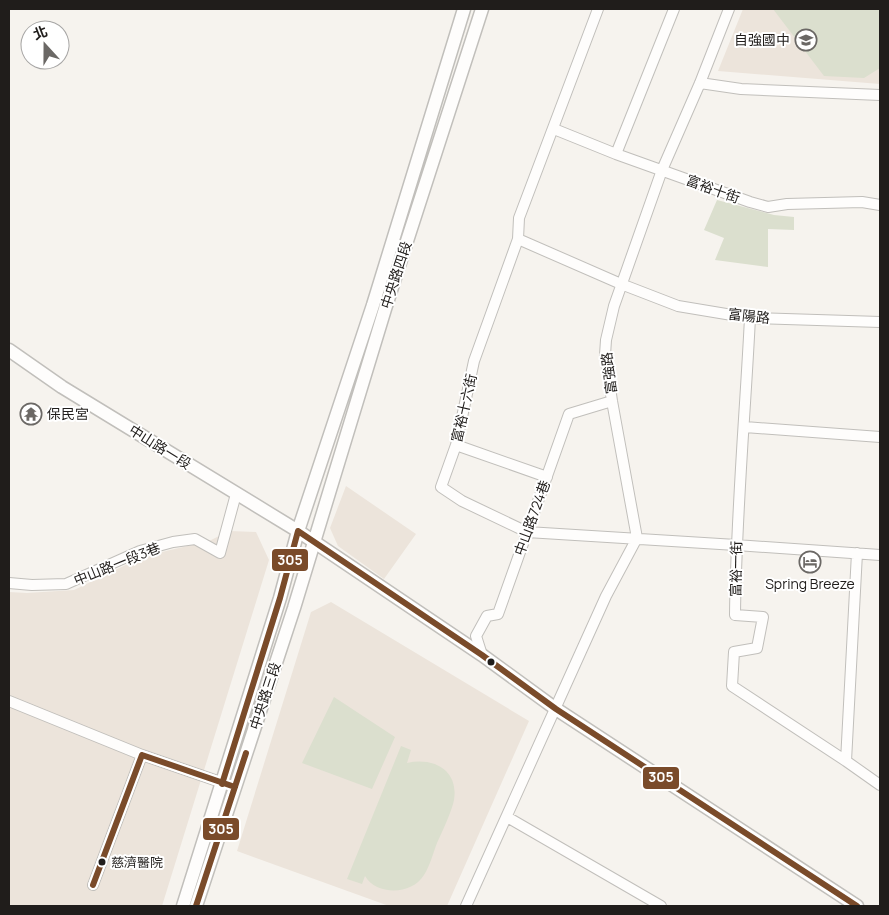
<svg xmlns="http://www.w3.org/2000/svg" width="889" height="915" font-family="Manrope,'Noto Sans TC',sans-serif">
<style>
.built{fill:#ece4db}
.green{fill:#dbdfce}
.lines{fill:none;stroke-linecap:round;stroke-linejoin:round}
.minor-casing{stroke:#c1bfbb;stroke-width:12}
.tertiary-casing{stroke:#c1bfbb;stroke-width:15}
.minor{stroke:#fefdfc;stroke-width:10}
.tertiary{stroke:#fefdfc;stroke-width:12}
.bus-1-casing{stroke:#fff;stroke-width:10}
.bus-1{stroke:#7a4b2a;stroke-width:6}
.bus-dot{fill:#201d1b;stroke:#fff;stroke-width:2}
.labels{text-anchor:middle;stroke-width:4;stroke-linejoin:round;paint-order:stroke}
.bus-label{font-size:13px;fill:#201d1b;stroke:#fff;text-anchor:start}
.poi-label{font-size:14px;fill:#201d1b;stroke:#fff;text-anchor:end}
.street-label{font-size:14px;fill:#201d1b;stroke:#fff}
.line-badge{stroke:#fff;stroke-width:2}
.badge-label{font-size:14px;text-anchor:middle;font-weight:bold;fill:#fff}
</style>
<rect width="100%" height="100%" fill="#f6f3ee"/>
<path class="built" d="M743,9H880V84L718,71Z
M346,486L416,534L384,579L338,546L330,528Z
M229,531L256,532L269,560L162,906H9V592L27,593L74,590L136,560L166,551L209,541Z
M331,602L529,721L447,906H389L237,851L311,612Z"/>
<path class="green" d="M773,9H880V68L864,78L824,76Z
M717,200L774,215L794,217V230L768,229V267L715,260L724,238L704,230Z
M334,697L395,737L372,789L302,763Z
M401,746L411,750L407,763C432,757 459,769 454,800C452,811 442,832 437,843C433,853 430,866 424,875C412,895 377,896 365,876L362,884L347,879Z"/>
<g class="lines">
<g class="minor-casing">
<path id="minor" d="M598,9L519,218L518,239L474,361L456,445L441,487L462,501L527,532L736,545L880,555
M700,83L741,89L880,95
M554,129L616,154L750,202L768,207L787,204L862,202L880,205
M616,154L674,9
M518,239L621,284L678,306L750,318L880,322
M750,318C745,417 736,516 735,615L763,617L757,648L734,652L732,686L846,761L880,785
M745,427L880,437
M456,445L547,477
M9,583L32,585L66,584L140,551L173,542L195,539L220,553L236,494
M482,655L476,636L487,616L498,614L569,414L612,401
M9,701L142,755L235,787
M846,761L857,553
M507,817L661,906
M93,885L142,755
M466,906L606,596L637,538L612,401L605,355L606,340L614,306L662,170L700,83L729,9"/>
</g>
<g class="tertiary-casing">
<path id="tertiary" d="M9,350L62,387L298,531L482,655L556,709L857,906
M183,906L280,598L298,531L373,305L464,9
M196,906L294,608L385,309L482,9"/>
</g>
<use href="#minor" class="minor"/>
<use href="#tertiary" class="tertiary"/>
<g class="bus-1-casing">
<path id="bus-1" d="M142,755L235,787
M222,784L280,598L298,531L482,655L556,709L857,906
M93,885L142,755
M196,906L246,753"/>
</g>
<use href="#bus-1" class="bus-1"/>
</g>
<defs>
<g id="school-ring" transform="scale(1.125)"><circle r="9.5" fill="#fff" stroke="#6b6865" stroke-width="1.5"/><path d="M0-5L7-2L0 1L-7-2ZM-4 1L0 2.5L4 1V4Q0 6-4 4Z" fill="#6b6865"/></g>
<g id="temple-ring" transform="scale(1.125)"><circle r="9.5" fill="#fff" stroke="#6b6865" stroke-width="1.5"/><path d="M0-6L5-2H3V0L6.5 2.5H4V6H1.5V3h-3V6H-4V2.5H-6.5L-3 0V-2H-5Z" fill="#6b6865"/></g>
<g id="hotel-ring" transform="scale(1.125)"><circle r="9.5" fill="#fff" stroke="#6b6865" stroke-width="1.5"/><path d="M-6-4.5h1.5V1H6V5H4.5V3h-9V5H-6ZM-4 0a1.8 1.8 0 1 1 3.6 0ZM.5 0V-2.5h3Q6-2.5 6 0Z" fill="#6b6865"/></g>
</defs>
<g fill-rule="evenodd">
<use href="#school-ring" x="806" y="40"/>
<use href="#temple-ring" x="31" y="414"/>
<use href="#hotel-ring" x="810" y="562"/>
</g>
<g class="bus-dot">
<circle cx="491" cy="662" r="4.5"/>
<circle cx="102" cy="862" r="4.5"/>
</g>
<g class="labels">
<g class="bus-label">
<text x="111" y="867">慈濟醫院</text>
</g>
<g class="poi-label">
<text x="790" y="45">自強國中</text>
<text x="47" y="419" text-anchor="start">保民宮</text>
<text x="810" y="589" text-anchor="middle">Spring Breeze</text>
</g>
<g class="street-label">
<text transform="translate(713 189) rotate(20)" y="5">富裕十街</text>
<text transform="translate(396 275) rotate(-72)" y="5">中央路四段</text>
<text transform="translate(749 316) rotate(6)" y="5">富陽路</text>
<text transform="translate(609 373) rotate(-97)" y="5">富強路</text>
<text transform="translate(464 408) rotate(-77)" y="5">富裕十六街</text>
<text transform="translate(160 447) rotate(32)" y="5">中山路一段</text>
<text transform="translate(532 518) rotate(-70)" y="5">中山路724巷</text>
<text transform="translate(117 564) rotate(-22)" y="5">中山路一段3巷</text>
<text transform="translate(736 569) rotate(-89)" y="5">富裕一街</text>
<text transform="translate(265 696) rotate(-72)" y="5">中央路三段</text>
</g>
</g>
<g class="line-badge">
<rect x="271" y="548" width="38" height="24" rx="5" fill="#7a4b2a"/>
<rect x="642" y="766" width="38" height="24" rx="5" fill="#7a4b2a"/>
<rect x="202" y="817" width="38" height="24" rx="5" fill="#7a4b2a"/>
</g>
<g class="badge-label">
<text x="290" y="565">305</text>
<text x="661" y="782">305</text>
<text x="221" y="834">305</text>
</g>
<rect width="889" height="915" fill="none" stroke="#201d1b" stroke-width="20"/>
<g transform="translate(45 45) rotate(339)"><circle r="24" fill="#ffffff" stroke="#a6a5a4"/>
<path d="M0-4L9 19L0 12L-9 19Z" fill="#6b6865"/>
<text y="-8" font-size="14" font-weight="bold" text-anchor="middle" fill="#201d1b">北</text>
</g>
</svg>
